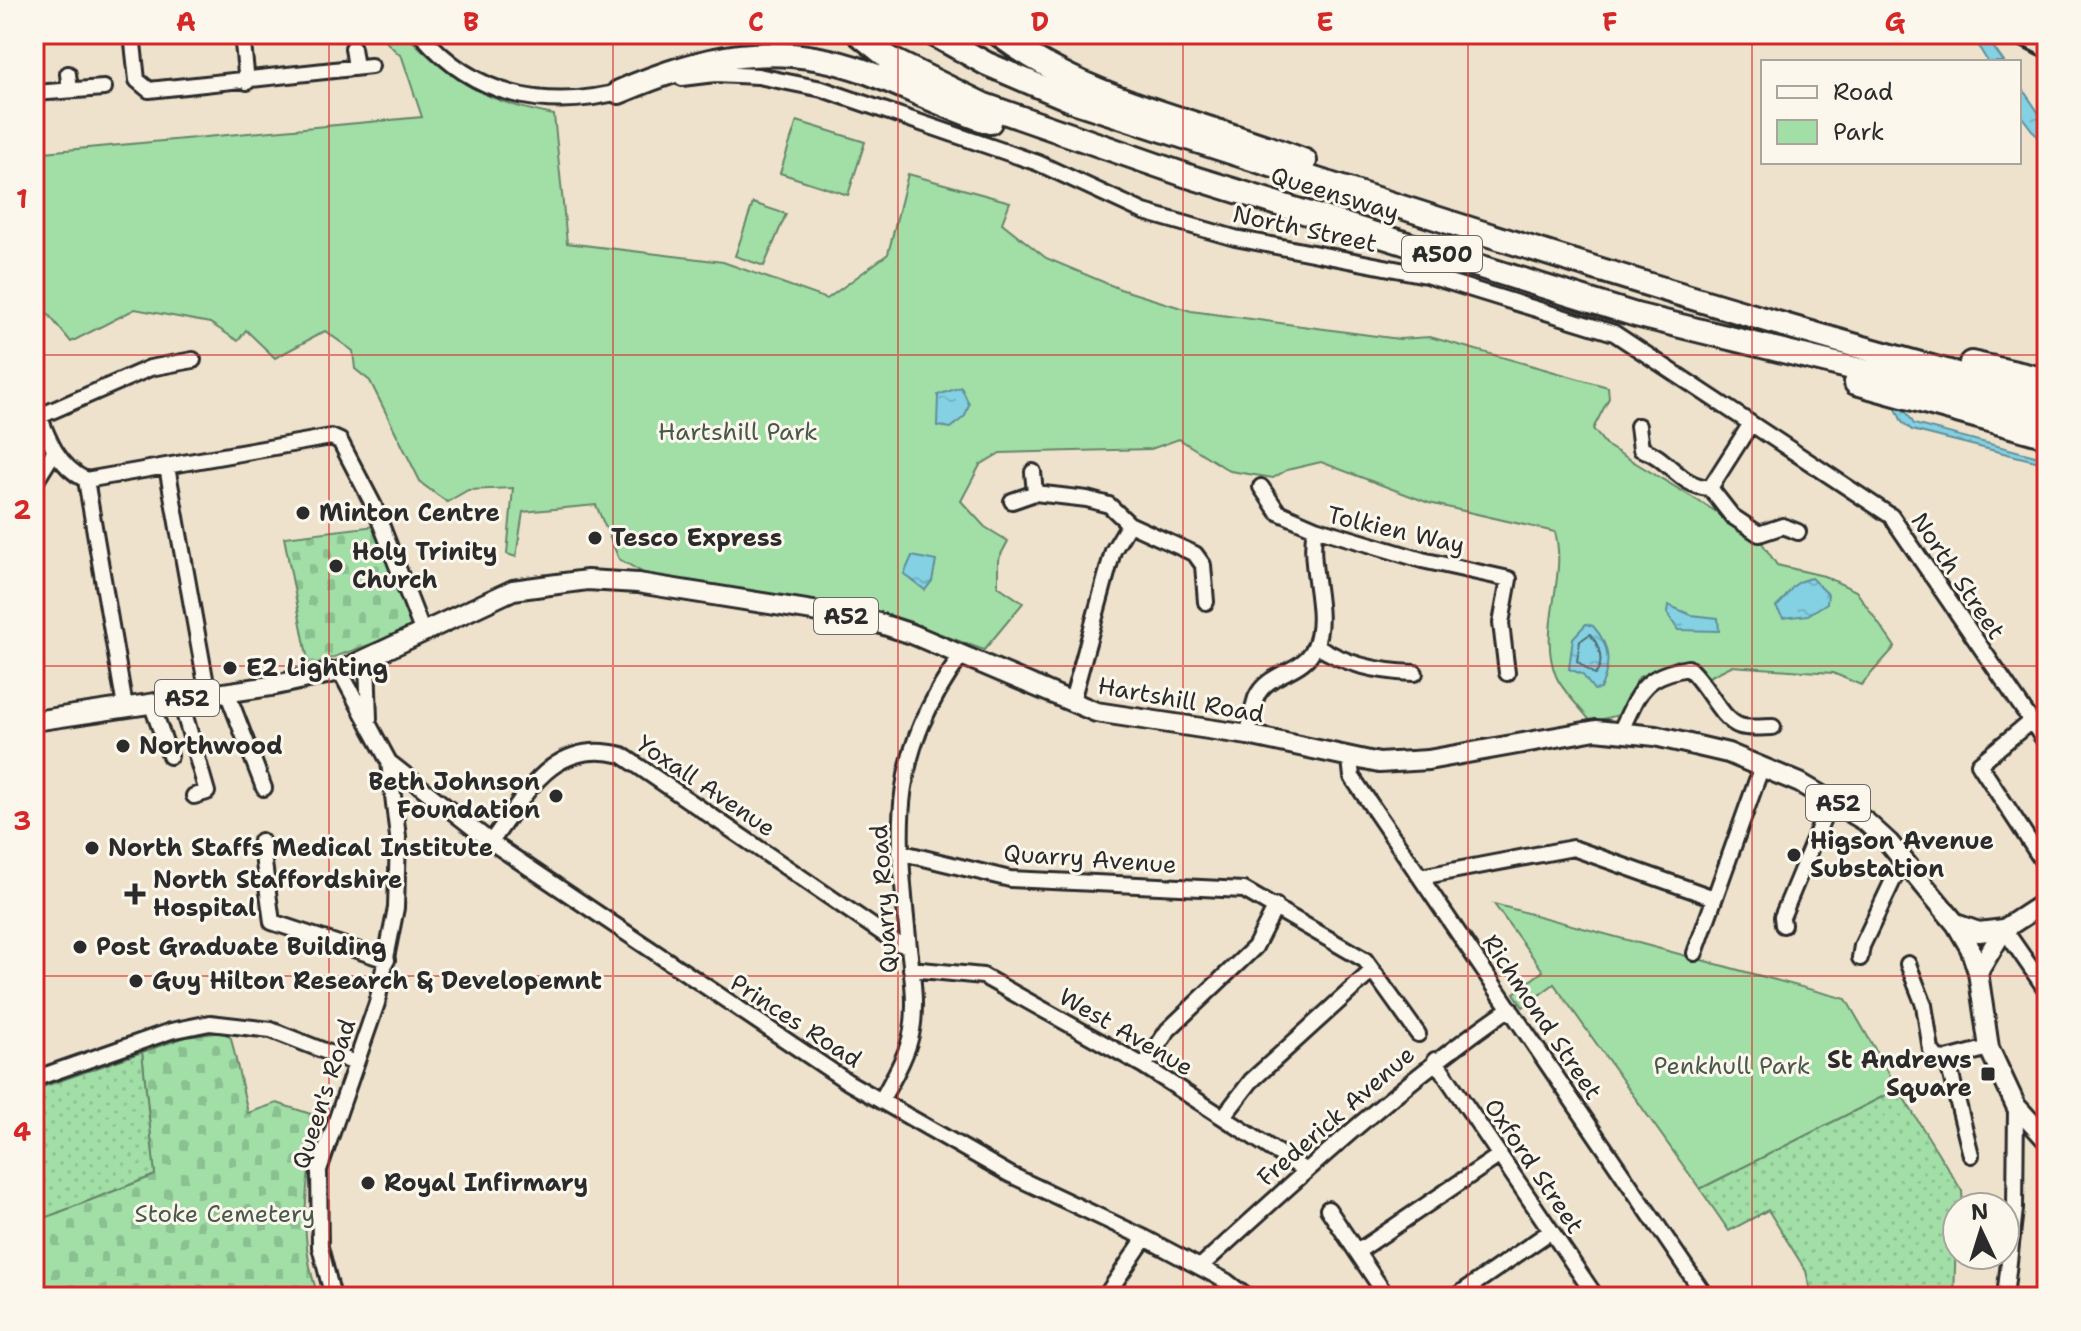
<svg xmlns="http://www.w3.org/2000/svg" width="2081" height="1331" font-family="'Shantell Sans',sans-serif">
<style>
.green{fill:#a1dfa7;stroke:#668569;stroke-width:2}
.cemetery{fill:url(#cemetery-stones);stroke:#668569;stroke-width:2}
.garden{fill:url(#garden-dots);stroke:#668569;stroke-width:2}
.water{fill:url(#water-ripples);stroke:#608f99;stroke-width:2}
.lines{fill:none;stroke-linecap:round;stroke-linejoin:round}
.shore{stroke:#4f6d75;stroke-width:2}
.minor-casing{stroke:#2b2b2b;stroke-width:20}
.major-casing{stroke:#2b2b2b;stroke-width:24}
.highway-casing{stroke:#2b2b2b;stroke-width:28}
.minor{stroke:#fbf7ec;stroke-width:14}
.major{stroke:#fbf7ec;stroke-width:18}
.highway{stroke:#fbf7ec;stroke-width:22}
.rail{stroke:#2b2b2b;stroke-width:4}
.grid{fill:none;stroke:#d62828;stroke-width:2;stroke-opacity:0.55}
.poi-dot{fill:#2b2b2b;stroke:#fbf7ec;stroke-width:3}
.labels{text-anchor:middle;stroke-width:6;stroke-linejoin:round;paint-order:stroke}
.shield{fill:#fbf7ec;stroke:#696865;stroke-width:2}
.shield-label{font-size:22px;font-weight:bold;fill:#2b2b2b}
.street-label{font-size:24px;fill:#2b2b2b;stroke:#fbf7ec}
.park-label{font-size:24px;fill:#48584a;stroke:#fbf7ec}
.poi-label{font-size:24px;font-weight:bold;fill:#2b2b2b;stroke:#fbf7ec;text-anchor:start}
.neatline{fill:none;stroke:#d62828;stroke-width:3}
.grid-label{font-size:26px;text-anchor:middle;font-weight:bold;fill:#d62828}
</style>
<defs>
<pattern id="cemetery-stones" width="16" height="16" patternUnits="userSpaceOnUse" patternTransform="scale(2)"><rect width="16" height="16" fill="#a1dfa7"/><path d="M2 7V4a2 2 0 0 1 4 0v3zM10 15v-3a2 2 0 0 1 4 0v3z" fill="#8bc090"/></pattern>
<pattern id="garden-dots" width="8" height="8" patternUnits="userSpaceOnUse" patternTransform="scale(2)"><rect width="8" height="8" fill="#a1dfa7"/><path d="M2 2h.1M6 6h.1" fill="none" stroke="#8bc090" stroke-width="1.8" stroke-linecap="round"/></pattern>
<pattern id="water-ripples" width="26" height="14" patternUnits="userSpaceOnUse" patternTransform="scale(2)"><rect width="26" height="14" fill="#84d1e3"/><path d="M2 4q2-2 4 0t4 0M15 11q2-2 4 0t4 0" fill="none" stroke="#72b4c3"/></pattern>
</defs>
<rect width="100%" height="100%" fill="#eee2cc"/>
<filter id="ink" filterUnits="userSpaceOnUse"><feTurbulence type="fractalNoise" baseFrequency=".0125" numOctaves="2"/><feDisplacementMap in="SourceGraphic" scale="16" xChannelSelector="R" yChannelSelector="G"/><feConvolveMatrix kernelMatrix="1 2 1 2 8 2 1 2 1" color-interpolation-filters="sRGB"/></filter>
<g filter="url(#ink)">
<path class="green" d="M378,34H405C457,84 482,101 554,115L567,243L723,262L827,299L888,254L908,174L1010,202L1002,223L1046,258L1120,289L1191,311L1399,339L1430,337L1608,387L1609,398L1593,429L1606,445L1758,537L1777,565L1824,576L1856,591L1895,647L1861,685L1833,673L1731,666L1709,677L1677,660L1639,677L1619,715L1591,722C1581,708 1563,692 1556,676C1537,630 1568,578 1555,532L1429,503L1321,462L1287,470L1273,478L1230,471L1179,439L1151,449L1000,453L980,465L961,501L985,527L1008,541L998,560V586L1023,603L984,650L879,612L649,576L619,559L596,505L523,512L516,557L507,554L513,488L468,490L447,502L421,483L370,381L355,369L353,351L325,331L275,358L246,330L238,341L210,323L135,309L71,342L34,297V153L422,117L402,57Z
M797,121L865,142L848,195L780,173Z
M753,203L786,214L764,266L735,256Z
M1494,904L1846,999L1898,1089L1700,1189L1554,984L1523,1007L1514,993L1543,971Z"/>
<path class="cemetery" d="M375,526L414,629L309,666L284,537Z
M223,1032L231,1038L248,1113L277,1103L320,1117C305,1172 297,1243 319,1297H34V1222L155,1175L142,1052L186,1037Z"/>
<path class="garden" d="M142,1052L155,1175L34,1222V1090Z
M1898,1089L1962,1191L1963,1207H1957L1954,1297H1812L1806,1271L1768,1210L1729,1231L1700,1189Z"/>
<path class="water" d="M1971,34H1984L2004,62H1988Z
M2019,84L2047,125V150L2019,113Z
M961,387L969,404L965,416L951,428L937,426L938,395Z
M1894,404L1903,407L1914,424L2047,459V464L1912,430L1902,422Z
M912,556L936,561L932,581L925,590L904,574Z
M1811,578L1828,594L1827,603L1808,615L1783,618L1776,607C1791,596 1787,583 1811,578Z
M1668,605L1691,615L1718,618L1719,631L1678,630L1667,613Z
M1586,624L1593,626C1611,646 1611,665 1600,689L1594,690L1582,674L1569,669L1573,638Z"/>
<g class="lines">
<path class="shore" d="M1590,634C1600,645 1605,664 1595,675L1577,661L1580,641Z"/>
<g class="minor-casing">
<path id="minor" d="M132,34L137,80L149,90L371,66
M242,34L247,82
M421,34C474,97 548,112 626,90
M353,48L356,67
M68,74L70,90
M682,78L715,74L758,76L822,89L1038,163L1144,212L1235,238L1426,275L1614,333L1891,516L2047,744
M34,93L104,88
M34,402C46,433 54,464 86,480L125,707
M40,416L150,368L193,360
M1638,426L1641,449C1669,457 1678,486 1710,488
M167,467L208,695
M1033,472L1035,493
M86,480L331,437L340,441L374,506L423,633
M34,484L54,452
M1261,487L1278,512L1315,528
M1710,488L1732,516L1759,534L1783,526L1798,532
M1710,488L1750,425
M1012,501L1035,493L1087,499L1109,505L1129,524L1195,554L1203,565L1206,602
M1316,645C1345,665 1380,672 1415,673
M367,661L369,719
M340,671L389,762L491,842L848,1082L1009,1174L1145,1238L1226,1281L1247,1297
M227,692L264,788
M180,699L207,792L194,796
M1072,701L1113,551L1129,524
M151,703L170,756
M2031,721L1979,764L2047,868
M1621,730C1640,691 1642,676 1688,668C1707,684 1720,719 1740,726C1749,729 1764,727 1773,727
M1248,735C1250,723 1252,710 1256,698C1267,671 1304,674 1315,646C1329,612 1307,568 1315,528L1422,560L1509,579L1501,623L1507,673
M1350,759L1352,777L1706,1297
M261,841L272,922L387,960
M491,842C526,794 553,737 622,755L897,943L909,946
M899,852L1010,879L1244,890L1365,960L1418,1034
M1420,877L1573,848L1714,898
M1783,925L1782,917L1831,799
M2004,929L2047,991
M1695,953L1762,766
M1860,958L1862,946L1903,859
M1908,964L1924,1005L1931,1050L1937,1058L1947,1059L1971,1155
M911,969L983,976L1144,1066L1306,1171
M1947,1059L1989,1048
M1435,1060L1596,1297
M1144,1066L1168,1030L1255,947L1276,906
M34,1079L171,1031L210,1023L271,1030L355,1063
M881,1101C892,1080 906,1058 911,1035C918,1004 911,969 908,938C896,822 890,754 962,655
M1224,1116L1251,1081L1373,970
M1328,1209L1387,1297
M1357,1252L1500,1155
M1200,1267C1300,1176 1398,1085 1510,1008
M333,1297L320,1247L319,1170L377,1003L396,908L398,837L389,762
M1105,1297L1145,1238
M1455,1297L1551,1231
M2005,1297L2015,1209L2016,1106"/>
</g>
<g class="major-casing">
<path id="major" d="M34,721L271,686L340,671L513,590L587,580L638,583L869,620L912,634L1096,712L1248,735L1379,763L1428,760L1596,730L1655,736L1728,753L1800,783L1865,821L1889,843L1956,924L1970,948L1978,972L1989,1048L2016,1106L2047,1140
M1956,924L1979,932L2004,929
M1978,972L2004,929L2047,901"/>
</g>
<g class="highway-casing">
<path id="highway" d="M859,34L890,59L984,105L1188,176L1636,315L2047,416
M933,34L987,64L1076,102C1398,206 1720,313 2047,398
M998,34C1087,102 1203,121 1305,161
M619,92C702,56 776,39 864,71C907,87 947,108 990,122
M1971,363L2047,380
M1856,383L2047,436"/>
</g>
<use href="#minor" class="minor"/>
<use href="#major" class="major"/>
<use href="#highway" class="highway"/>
<path class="rail" d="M1998,34L2047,60"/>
</g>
</g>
<path class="grid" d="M329,34V1297M613,34V1297M898,34V1297M1183,34V1297M1468,34V1297M1752,34V1297M34,355H2047M34,666H2047M34,976H2047"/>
<g class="poi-dot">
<circle cx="303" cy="513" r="8"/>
<circle cx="595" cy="538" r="8"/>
<circle cx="336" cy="566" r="8"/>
<circle cx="230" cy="668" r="8"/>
<circle cx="123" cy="746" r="8"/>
<circle cx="556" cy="796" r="8"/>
<circle cx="92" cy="848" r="8"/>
<circle cx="1794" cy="855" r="8"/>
<path d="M131 882h8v8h8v8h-8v8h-8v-8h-8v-8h8z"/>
<circle cx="80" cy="947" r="8"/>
<circle cx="136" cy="981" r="8"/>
<rect x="1980" y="1066" width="16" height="16" rx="4"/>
<circle cx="368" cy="1183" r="8"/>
</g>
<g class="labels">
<g class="shield">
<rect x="1402" y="236" width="80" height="36" rx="6"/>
<rect x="814" y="598" width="64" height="36" rx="6"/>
<rect x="155" y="680" width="64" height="36" rx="6"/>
<rect x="1806" y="785" width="64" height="36" rx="6"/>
</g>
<g class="shield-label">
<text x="1442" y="262">A500</text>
<text x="846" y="624">A52</text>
<text x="187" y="706">A52</text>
<text x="1838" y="811">A52</text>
</g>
<g class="street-label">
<text transform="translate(1335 194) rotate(17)" y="8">Queensway</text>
<text transform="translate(1305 229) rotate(12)" y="8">North Street</text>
<text transform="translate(1396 530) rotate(13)" y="8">Tolkien Way</text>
<text transform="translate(1958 576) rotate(56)" y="8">North Street</text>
<text transform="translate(1181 700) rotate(10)" y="8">Hartshill Road</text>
<text transform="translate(706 786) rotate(34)" y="8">Yoxall Avenue</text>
<text transform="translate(1090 859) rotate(4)" y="8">Quarry Avenue</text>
<text transform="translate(884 899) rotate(-94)" y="8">Quarry Road</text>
<text transform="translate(1542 1017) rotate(56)" y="8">Richmond Street</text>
<text transform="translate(796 1021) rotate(33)" y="8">Princes Road</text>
<text transform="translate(1126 1032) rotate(30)" y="8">West Avenue</text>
<text transform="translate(324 1094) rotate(-72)" y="8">Queen's Road</text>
<text transform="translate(1336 1116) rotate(-41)" y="8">Frederick Avenue</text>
<text transform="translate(1534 1166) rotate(56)" y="8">Oxford Street</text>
</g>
<g class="park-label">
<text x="738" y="440">Hartshill Park</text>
<text x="1732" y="1074">Penkhull Park</text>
<text x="225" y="1222">Stoke Cemetery</text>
</g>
<g class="poi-label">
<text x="319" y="521">Minton Centre</text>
<text x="611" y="546">Tesco Express</text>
<text x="352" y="560">Holy Trinity<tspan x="352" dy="28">Church</tspan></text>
<text x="246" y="676">E2 Lighting</text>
<text x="139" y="754">Northwood</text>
<text x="540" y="790" text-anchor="end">Beth Johnson<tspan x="540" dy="28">Foundation</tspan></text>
<text x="1810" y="849">Higson Avenue<tspan x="1810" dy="28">Substation</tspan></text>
<text x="108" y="856">North Staffs Medical Institute</text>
<text x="153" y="888">North Staffordshire<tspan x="153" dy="28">Hospital</tspan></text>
<text x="96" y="955">Post Graduate Building</text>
<text x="152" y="989">Guy Hilton Research &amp; Developemnt</text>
<text x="1972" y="1068" text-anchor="end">St Andrews<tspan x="1972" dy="28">Square</tspan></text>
<text x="384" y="1191">Royal Infirmary</text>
</g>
</g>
<rect width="2081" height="1331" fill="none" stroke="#fbf7ec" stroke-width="88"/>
<rect x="1761" y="60" width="260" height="104" fill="#fbf7ec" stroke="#a8a59f" stroke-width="2"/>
<rect x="1777" y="86" width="40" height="12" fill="#fbf7ec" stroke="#a8a59f" stroke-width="2"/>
<text x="1833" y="100" font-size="24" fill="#2b2b2b">Road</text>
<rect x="1777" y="120" width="40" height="24" fill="#a1dfa7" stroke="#a8a59f" stroke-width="2"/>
<text x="1833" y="140" font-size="24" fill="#2b2b2b">Park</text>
<g transform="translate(1981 1231) rotate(356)"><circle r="38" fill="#fbf7ec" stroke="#a8a59f" stroke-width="2"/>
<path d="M0-6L14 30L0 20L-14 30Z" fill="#2b2b2b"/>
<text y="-12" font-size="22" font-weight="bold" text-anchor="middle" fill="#2b2b2b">N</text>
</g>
<rect x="44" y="44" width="1993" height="1243" class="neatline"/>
<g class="grid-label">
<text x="186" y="31">A</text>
<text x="471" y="31">B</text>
<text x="756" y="31">C</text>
<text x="1040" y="31">D</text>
<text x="1325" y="31">E</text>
<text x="1610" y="31">F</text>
<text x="1895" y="31">G</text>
<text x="22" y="208">1</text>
<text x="22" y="519">2</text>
<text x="22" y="830">3</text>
<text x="22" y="1141">4</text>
</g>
</svg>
